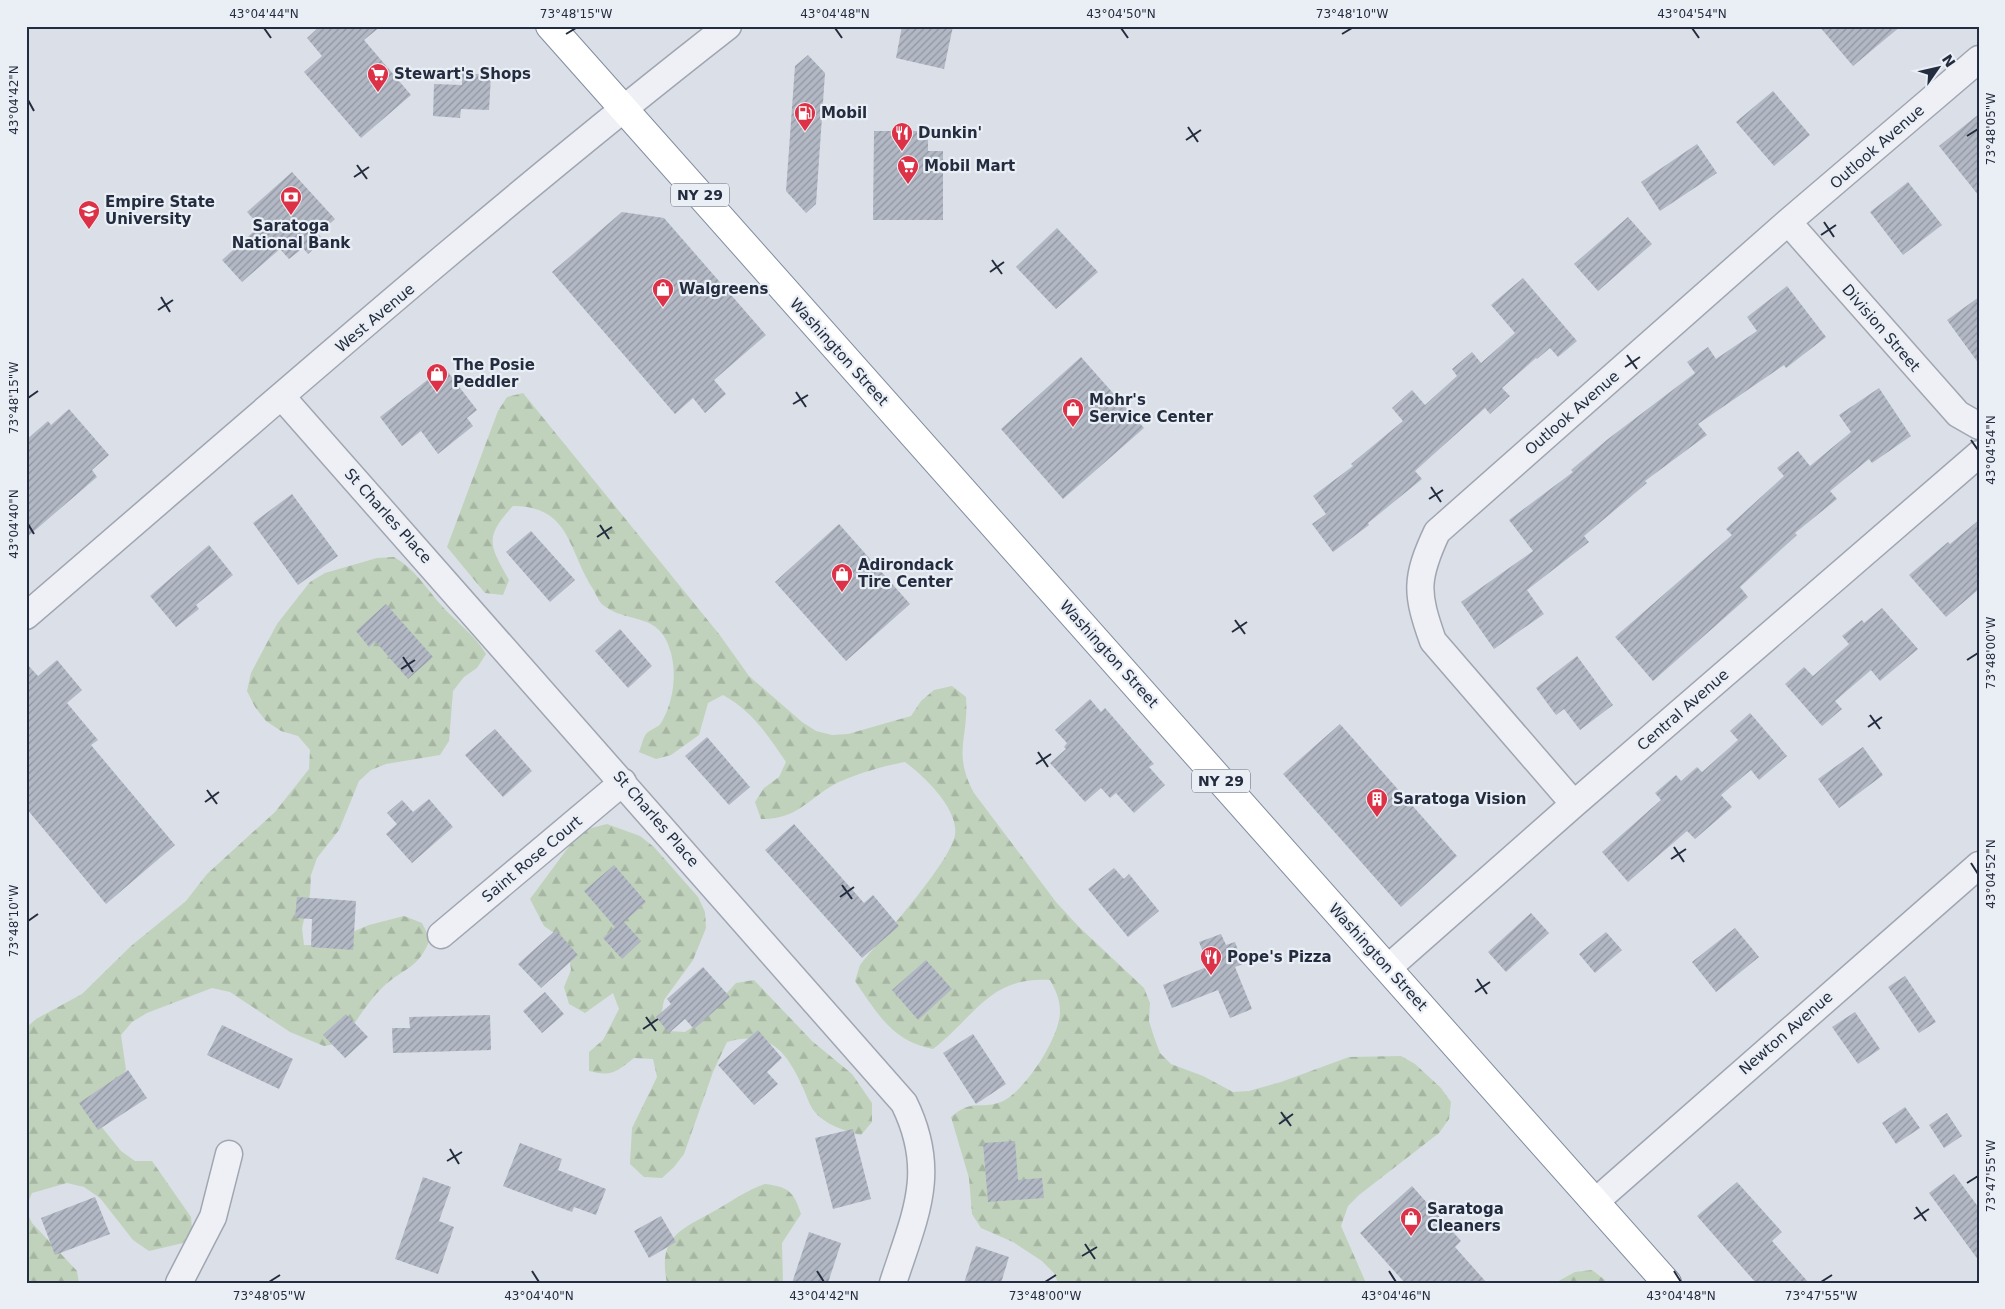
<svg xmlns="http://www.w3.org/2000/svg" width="2005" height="1309" font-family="'DejaVu Sans',sans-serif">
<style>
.forest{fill:url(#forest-firs)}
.building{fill:url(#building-hatch)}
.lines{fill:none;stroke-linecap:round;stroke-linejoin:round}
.minor-casing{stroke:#a0a6b1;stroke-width:29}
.highway-casing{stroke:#818c9f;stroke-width:30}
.minor{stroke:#eef0f5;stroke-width:26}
.highway{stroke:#fff;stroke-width:28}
.ticks{fill:none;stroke:#242d3f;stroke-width:2}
.labels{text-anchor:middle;stroke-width:4.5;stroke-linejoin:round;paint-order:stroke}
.shield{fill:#eaeef5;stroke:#5f6776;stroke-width:1}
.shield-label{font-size:14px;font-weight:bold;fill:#242d3f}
.poi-label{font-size:15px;font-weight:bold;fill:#242d3f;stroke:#eaeef5;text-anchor:start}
.street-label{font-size:15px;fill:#242d3f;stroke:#eaeef5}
.neatline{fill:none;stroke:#242d3f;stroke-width:2}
.ticks-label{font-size:12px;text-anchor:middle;fill:#242d3f}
</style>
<defs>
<pattern id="forest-firs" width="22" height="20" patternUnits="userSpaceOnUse" patternTransform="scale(1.25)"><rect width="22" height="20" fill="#c0d2bb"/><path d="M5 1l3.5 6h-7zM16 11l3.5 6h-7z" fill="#a5b5a2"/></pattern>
<pattern id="building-hatch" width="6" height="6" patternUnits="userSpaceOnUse" patternTransform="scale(1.25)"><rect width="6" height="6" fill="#b2b8c4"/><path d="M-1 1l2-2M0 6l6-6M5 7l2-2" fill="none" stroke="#9196a1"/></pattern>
</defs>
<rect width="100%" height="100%" fill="#dbdfe7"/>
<path class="forest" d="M523,393L719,634L749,676L802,722L816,731L832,735L848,734L911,716L921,701L934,690L952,686L966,697C969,738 952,752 974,793L1056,902L1078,926L1144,988L1150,1003L1149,1021L1154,1037L1160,1053L1171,1064L1203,1076L1233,1092L1249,1091L1281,1082L1349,1057L1401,1056L1415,1064L1441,1088L1451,1102L1449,1119L1439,1133L1359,1195L1348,1206L1341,1226L1366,1283H1058L1054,1273L1042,1261L1013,1242L981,1228L972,1214L969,1178L951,1117C973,1098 979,1110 1001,1102C1024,1093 1060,1037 1060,1012C1060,999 1056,991 1050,980C989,976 975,1017 933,1049C892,1041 877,1013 855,981L860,965C881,939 950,863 955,835C959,809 924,776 905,762C883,766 859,773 839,782C809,797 798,820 761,819L755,802L764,788L779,777L786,762C768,735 752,711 723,695L708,703L699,735L671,755L656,759L639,752C641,747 643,738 646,734C650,729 658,728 661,723C673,703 677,676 671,653C660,610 628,625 603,605C599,602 596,594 593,589C568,551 571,506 513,506C483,538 490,546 509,580L503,595L485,593L447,547L498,411L507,397Z
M394,557C415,569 425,587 441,605C456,622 474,634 486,654L477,668L464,677L453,691L449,741L440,755L386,764L371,770L359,781L339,830L317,858L311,875L310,894L302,928L304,945H322L369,925L404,916L422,923L430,939C418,970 404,967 383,987C367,1002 354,1025 341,1043L324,1046L290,1032L230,992L212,988L147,1013L132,1022L121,1035L126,1070L114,1083L100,1125L121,1151L135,1161H152L191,1217L192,1229L183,1243L149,1251L133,1240L100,1198L84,1187L67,1183L32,1193L26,1207V1028L36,1019L82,994L131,946L186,901L207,874L275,812L309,769L310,750L298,736L281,731L266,721L255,707L247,691L251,673L277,624L310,582L325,573L377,558Z
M607,824L640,836L654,847L698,897L705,912L706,928L693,960L664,1000L661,1015L668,1031L685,1032L700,1022L736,983L754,980L812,1041L852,1074L872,1103V1122L861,1135C845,1131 825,1125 814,1111C810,1106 807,1097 804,1090C788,1054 772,1029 727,1042L713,1072L684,1154L674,1167L662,1178L644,1177L630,1164L632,1128L657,1077L653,1059L634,1058C616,1072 612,1077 589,1071V1052L603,1040L619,1009L613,993L585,1013L569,1004L564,987L571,970L569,952L560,937L544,926L530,899L576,837L591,828Z
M765,1184C789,1187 794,1192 801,1214L782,1243L783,1283H667C657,1235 683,1229 718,1209C734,1200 747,1190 765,1184Z
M26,1210L32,1223L77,1271L79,1283H26Z
M1592,1270L1605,1280L1604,1283H1555L1575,1272Z"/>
<path class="building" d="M320,26H381L364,40L411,95L361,138L304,72L322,56L307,38Z
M902,26H953L944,69L896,58Z
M1819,26H1901L1853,66Z
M808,55L825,73L816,204L806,213L786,191L795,66Z
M462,73L491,75L489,110L461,109L460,118L433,116L434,84L462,85Z
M1773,91L1810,135L1774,166L1736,122Z
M1979,114V196L1939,146Z
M874,131H928V151H943V220H873Z
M1697,144L1717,173L1660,211L1641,182Z
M292,172L335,219L318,234L324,240L308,254L303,248L289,259L280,249L242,282L222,260L260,226L247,212Z
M1908,182L1942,225L1903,255L1870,212Z
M622,212L664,218L766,335L714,380L726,394L705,413L693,398L675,414L552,272Z
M1628,217L1652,244L1598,291L1574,264Z
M1057,228L1098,272L1056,309L1016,267Z
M1523,278L1577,341L1558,357L1550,348L1537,359L1536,358L1502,388L1510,396L1490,414L1485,408L1415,471L1422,479L1368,523L1369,525L1333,552L1312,524L1326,514L1313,496L1353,466L1351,464L1403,421L1392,408L1412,390L1425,405L1457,376L1452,369L1472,352L1481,363L1515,333L1491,305Z
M1787,286L1826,337L1786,368L1784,365L1698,424L1707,435L1645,481L1647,483L1584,536L1589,542L1527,590L1544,614L1494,649L1461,602L1533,551L1509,520L1573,472L1571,470L1608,439L1695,373L1687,362L1708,347L1716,359L1757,331L1747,317Z
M1979,297V364L1947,320Z
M1081,357L1144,428L1063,499L1001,429Z
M444,367L477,410L467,418L473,426L438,454L421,431L402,446L380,417Z
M1879,388L1911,436L1872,463L1869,459L1830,491L1837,499L1795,533L1797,535L1740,587L1748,597L1653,681L1615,637L1732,535L1726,529L1784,476L1777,468L1798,451L1810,466L1851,432L1839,415Z
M69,409L109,455L92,470L97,477L26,538V440L48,421L51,425Z
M292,494L338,556L298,585L253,523Z
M1979,520V589L1946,617L1909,575L1948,542L1950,544Z
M839,524L910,604L846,661L775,582Z
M531,531L575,580L550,602L506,552Z
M209,545L233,575L196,605L199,609L176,627L150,596Z
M386,604L433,657L408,679L375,641L369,647L356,631Z
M1882,608L1918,649L1880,681L1871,670L1835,701L1842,709L1822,726L1785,684L1804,667L1813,676L1849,644L1842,636L1862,620L1864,623Z
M620,629L652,666L628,688L595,651Z
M1577,656L1613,705L1580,730L1564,709L1556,715L1536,688Z
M57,660L82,690L67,703L98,740L91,745L175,845L106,904L26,808V663L38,676Z
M1090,699L1101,712L1105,708L1154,764L1149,767L1165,785L1134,813L1116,793L1110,798L1101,788L1085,802L1050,763L1066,749L1064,747L1067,743L1055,730Z
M1750,713L1787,756L1759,780L1751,770L1721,795L1732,807L1695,839L1687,831L1628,882L1602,852L1661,800L1655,793L1676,775L1681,781L1697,767L1702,772L1738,740L1730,731Z
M1340,724L1457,856L1401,907L1283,774Z
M495,729L532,771L503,797L465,755Z
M707,737L750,787L729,805L685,756Z
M1863,747L1883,775L1839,808L1818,779Z
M429,799L453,827L412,863L386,834L397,824L387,813L402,800L413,812Z
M794,824L864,903L873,895L899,926L862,958L765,850Z
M614,865L646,902L624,922L641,941L622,959L603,938L615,927L584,891Z
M1114,868L1124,879L1129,874L1159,911L1128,937L1088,889Z
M297,897L356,901L353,950L311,947L312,919L295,918Z
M1531,913L1549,933L1506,972L1488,952Z
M1735,928L1759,957L1716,992L1692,962Z
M556,930L578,955L541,988L518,964Z
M1606,932L1622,950L1595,973L1579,954Z
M1221,934L1226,945L1235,942L1243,964L1235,967L1252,1009L1230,1018L1218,990L1172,1008L1163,985L1209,966L1199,942Z
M926,960L952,989L918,1020L892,990Z
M703,967L730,997L694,1029L685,1019L669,1033L656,1017L671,1004L667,999Z
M1905,976L1936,1022L1919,1033L1888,987Z
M545,992L564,1014L542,1033L523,1011Z
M1855,1012L1880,1049L1858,1064L1832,1027Z
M346,1014L368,1037L345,1058L323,1035Z
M490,1015L491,1050L393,1053L392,1028H410L409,1017Z
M222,1025L293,1059L279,1089L207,1055Z
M758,1030L782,1058L767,1072L778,1084L754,1105L718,1065Z
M973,1034L1006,1084L976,1104L943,1053Z
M128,1070L147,1098L98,1130L79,1103Z
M1905,1107L1920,1128L1896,1144L1882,1123Z
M1947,1113L1962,1136L1944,1148L1929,1125Z
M853,1129L871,1199L833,1209L815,1138Z
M1015,1141L1018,1180L1042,1178L1044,1198L988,1202L983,1143Z
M520,1143L562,1159L558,1170L606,1189L596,1215L574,1207L572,1212L503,1186Z
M1954,1174L1979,1208V1261L1929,1193Z
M423,1177L451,1187L439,1221L454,1227L438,1274L395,1259Z
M1737,1182L1782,1232L1772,1241L1809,1283H1756L1697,1216Z
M1412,1186L1461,1241L1455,1247L1487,1283H1405L1360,1233Z
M95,1197L110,1234L55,1255L41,1218Z
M661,1216L676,1242L649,1258L634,1231Z
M809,1232L841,1243L828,1283H792Z
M976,1246L1009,1257L1001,1283H964Z"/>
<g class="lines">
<g class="minor-casing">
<path id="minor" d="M1788,222L1958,414L1979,426
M282,397L904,1103C938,1172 915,1215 893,1283
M26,616C258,417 487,214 728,26
M1574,804L1433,641C1416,593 1415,579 1437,532L1788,222L1979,59
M441,935L623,782
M1388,968L1574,804L1979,454
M1595,1202L1979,865
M179,1283L213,1217L229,1154"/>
</g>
<g class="highway-casing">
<path id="highway" d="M550,26L1667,1283"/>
</g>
<use href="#minor" class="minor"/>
<use href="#highway" class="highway"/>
</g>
<path class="ticks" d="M264,28L271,38M835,28L842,38M1121,28L1128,38M1692,28L1699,38M566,34L576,28M1342,34L1352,28M28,100L34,111M1188,127L1198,142M1967,136L1978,129M1186,140L1201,130M357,165L367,179M354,177L369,167M1824,222L1834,237M1821,235L1836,225M992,260L1002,274M990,272L1004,262M161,297L170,312M158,310L173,300M1627,355L1637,369M1625,367L1640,357M796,392L806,407M28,398L38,391M793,404L808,395M1971,440L1978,450M1431,487L1441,502M1429,499L1443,490M28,524L34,534M600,525L609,539M597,537L612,527M1235,620L1245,634M1232,632L1247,622M403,657L413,672M1967,660L1978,653M401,669L415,660M1870,715L1880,729M1868,727L1882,717M1038,752L1048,767M1036,764L1051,754M207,790L217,804M205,802L219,792M1674,847L1684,862M1671,859L1686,849M1971,863L1978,874M842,885L852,899M840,897L854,887M28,921L38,914M1477,979L1487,994M1475,992L1490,982M646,1017L656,1031M643,1029L658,1019M1281,1112L1291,1126M1279,1124L1293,1114M450,1149L459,1164M447,1161L462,1152M1967,1183L1978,1176M1916,1207L1926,1221M1914,1219L1929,1209M1085,1244L1095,1259M1082,1256L1097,1247M532,1271L539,1282M817,1271L824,1282M1389,1271L1396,1282M1674,1271L1681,1282M269,1282L280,1275M1045,1282L1056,1275M1821,1282L1832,1275"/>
<defs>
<g id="supermarket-pin" transform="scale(1.125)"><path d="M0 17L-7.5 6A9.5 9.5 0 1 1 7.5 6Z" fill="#dc3146" stroke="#eaeef5"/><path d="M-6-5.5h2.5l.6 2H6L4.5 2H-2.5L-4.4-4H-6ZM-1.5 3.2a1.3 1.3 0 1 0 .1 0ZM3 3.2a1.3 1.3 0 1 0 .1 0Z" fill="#fff"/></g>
<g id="fuel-pin" transform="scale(1.125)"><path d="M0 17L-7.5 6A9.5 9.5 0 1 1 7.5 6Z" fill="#dc3146" stroke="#eaeef5"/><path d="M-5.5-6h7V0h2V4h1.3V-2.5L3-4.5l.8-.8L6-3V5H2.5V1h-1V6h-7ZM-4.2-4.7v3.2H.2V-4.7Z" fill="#fff"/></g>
<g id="restaurant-pin" transform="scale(1.125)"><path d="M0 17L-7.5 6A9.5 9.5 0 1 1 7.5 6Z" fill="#dc3146" stroke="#eaeef5"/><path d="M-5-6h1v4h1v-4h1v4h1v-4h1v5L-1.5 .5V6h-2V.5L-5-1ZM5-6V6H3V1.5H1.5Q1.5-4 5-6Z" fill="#fff"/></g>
<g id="bank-pin" transform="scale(1.125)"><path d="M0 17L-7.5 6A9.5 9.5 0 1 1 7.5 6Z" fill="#dc3146" stroke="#eaeef5"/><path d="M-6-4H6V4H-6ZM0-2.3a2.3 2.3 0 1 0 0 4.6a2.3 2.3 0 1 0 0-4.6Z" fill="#fff"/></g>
<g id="university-pin" transform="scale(1.125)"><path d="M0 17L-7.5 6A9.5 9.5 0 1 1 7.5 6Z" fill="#dc3146" stroke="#eaeef5"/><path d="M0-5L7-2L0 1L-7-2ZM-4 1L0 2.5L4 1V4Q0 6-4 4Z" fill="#fff"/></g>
<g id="shop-pin" transform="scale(1.125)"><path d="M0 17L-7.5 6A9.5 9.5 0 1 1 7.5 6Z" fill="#dc3146" stroke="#eaeef5"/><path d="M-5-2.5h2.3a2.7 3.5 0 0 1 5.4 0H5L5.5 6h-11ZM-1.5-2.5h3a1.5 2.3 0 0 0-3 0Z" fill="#fff"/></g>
<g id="building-pin" transform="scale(1.125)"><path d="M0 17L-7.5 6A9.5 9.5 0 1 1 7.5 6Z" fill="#dc3146" stroke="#eaeef5"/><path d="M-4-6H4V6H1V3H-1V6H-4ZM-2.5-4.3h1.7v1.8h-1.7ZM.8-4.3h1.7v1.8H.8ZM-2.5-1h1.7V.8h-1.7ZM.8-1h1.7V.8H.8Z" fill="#fff"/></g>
</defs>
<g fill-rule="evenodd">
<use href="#supermarket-pin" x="378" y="74"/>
<use href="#fuel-pin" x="805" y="113"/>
<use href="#restaurant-pin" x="902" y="133"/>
<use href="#supermarket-pin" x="908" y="166"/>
<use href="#bank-pin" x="291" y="197"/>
<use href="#university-pin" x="89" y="211"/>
<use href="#shop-pin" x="663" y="289"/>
<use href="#shop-pin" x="437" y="374"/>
<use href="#shop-pin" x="1073" y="409"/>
<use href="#shop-pin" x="842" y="574"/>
<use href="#building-pin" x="1377" y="799"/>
<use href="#restaurant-pin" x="1211" y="957"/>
<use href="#shop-pin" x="1411" y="1218"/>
</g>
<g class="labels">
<g class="shield">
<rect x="671" y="183.5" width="58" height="23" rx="4"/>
<rect x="1192" y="769.5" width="58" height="23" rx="4"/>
</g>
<g class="shield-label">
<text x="700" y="200">NY 29</text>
<text x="1221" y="786">NY 29</text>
</g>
<g class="poi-label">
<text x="394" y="79">Stewart's Shops</text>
<text x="821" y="118">Mobil</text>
<text x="918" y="138">Dunkin'</text>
<text x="924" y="171">Mobil Mart</text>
<text x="105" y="207">Empire State<tspan x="105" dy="17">University</tspan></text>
<text x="291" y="231" text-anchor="middle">Saratoga<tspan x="291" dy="17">National Bank</tspan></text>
<text x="679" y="294">Walgreens</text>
<text x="453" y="370">The Posie<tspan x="453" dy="17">Peddler</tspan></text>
<text x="1089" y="405">Mohr's<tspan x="1089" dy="17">Service Center</tspan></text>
<text x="858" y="570">Adirondack<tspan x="858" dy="17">Tire Center</tspan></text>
<text x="1393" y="804">Saratoga Vision</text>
<text x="1227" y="962">Pope's Pizza</text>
<text x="1427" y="1214">Saratoga<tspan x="1427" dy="17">Cleaners</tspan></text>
</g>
<g class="street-label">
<text transform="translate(1877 147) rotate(-41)" y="5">Outlook Avenue</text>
<text transform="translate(375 318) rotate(-40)" y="5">West Avenue</text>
<text transform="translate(1881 328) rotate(49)" y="5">Division Street</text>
<text transform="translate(839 352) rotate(48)" y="5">Washington Street</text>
<text transform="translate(1572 413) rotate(-41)" y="5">Outlook Avenue</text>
<text transform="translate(388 516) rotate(48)" y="5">St Charles Place</text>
<text transform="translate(1109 654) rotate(48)" y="5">Washington Street</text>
<text transform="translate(1683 710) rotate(-41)" y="5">Central Avenue</text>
<text transform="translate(656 819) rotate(49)" y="5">St Charles Place</text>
<text transform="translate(532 859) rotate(-40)" y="5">Saint Rose Court</text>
<text transform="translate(1378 957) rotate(48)" y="5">Washington Street</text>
<text transform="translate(1786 1033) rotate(-41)" y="5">Newton Avenue</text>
</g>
</g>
<rect width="2005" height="1309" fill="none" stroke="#eaeef5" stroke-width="55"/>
<g transform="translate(1938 68) rotate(56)" stroke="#eaeef5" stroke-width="4" paint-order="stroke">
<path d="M0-4L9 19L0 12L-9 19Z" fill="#242d3f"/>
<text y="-8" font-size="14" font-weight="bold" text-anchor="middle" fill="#242d3f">N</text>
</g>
<rect x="28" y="28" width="1950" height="1254" class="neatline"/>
<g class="ticks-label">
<text x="264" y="18">43°04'44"N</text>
<text x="576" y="18">73°48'15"W</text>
<text x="835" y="18">43°04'48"N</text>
<text x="1121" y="18">43°04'50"N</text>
<text x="1352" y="18">73°48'10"W</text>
<text x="1692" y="18">43°04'54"N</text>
<text transform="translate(14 100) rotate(-90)" y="4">43°04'42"N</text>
<text transform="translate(1991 129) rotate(-90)" y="4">73°48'05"W</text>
<text transform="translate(14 398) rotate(-90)" y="4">73°48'15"W</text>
<text transform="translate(1991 450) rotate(-90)" y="4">43°04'54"N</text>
<text transform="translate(14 524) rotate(-90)" y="4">43°04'40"N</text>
<text transform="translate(1991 653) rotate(-90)" y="4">73°48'00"W</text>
<text transform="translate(1991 874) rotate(-90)" y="4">43°04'52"N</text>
<text transform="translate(14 921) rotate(-90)" y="4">73°48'10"W</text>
<text transform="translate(1991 1176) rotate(-90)" y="4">73°47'55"W</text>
<text x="269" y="1300">73°48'05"W</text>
<text x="539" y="1300">43°04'40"N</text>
<text x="824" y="1300">43°04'42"N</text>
<text x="1045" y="1300">73°48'00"W</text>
<text x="1396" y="1300">43°04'46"N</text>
<text x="1681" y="1300">43°04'48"N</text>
<text x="1821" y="1300">73°47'55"W</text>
</g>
</svg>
